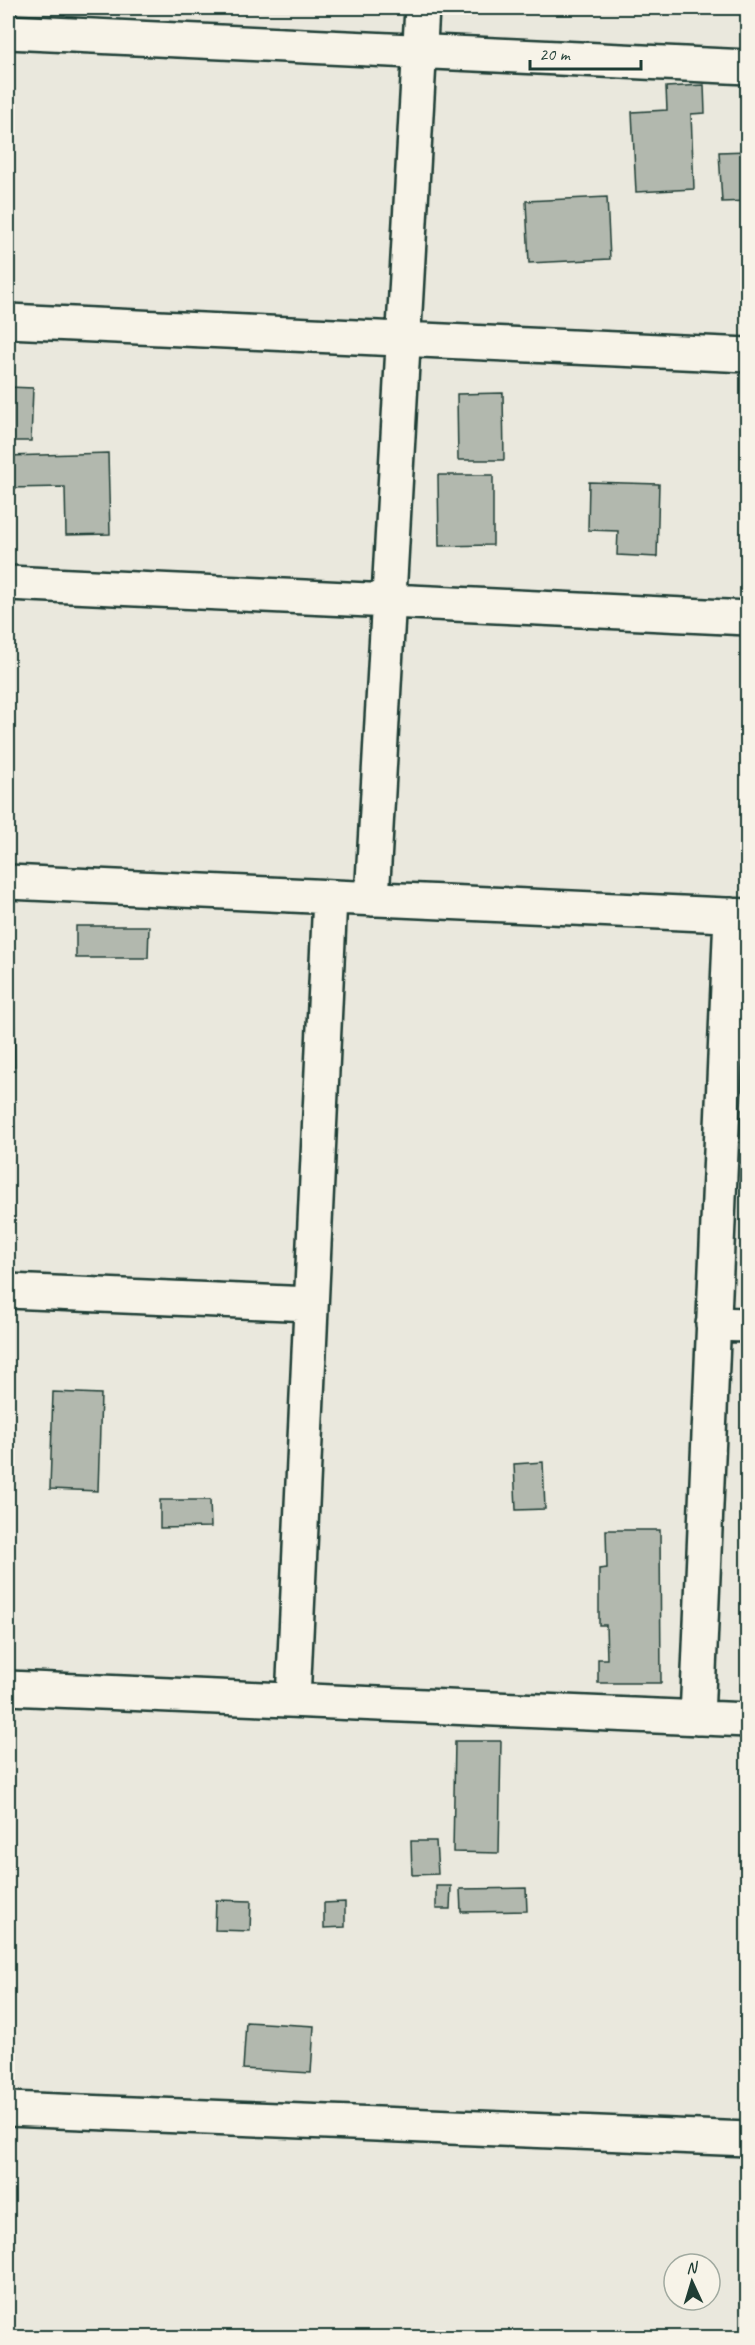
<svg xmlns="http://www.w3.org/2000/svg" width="755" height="2345" font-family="Caveat,sans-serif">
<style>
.building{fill:#b2b8ae;stroke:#1f3d34;stroke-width:1.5}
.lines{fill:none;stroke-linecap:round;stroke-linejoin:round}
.minor-casing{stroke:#1f3d34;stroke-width:38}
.minor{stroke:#f7f3e8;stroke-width:33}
</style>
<rect width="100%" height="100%" fill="#eae8dd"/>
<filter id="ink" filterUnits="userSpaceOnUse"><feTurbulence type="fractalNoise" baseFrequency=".0167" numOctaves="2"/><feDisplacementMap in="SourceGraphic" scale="12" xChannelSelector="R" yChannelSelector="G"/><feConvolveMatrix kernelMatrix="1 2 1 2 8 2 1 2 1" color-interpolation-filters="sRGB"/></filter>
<g filter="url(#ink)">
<path class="building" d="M704,85L705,113L691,114L694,189L636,192L632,112L667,110L666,87Z
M748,151V201L722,202L719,152Z
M607,197L610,259L529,263L526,201Z
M8,387L33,388L31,441H8Z
M503,393L504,460H458L457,394Z
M108,453L110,534L66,535L65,487L8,488V456Z
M438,475H493V545L439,546Z
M589,482L659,484L657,557L617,555L618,531L588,530Z
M76,926H149L148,958H76Z
M8,1003H14L15,1067H8Z
M53,1392L101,1394L98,1491L50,1489Z
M543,1462L545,1509L516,1510L514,1464Z
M160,1500H210L211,1527L160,1528Z
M606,1530H660L661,1683H598V1659H607L606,1625H599V1569L607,1568Z
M455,1741H501L499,1853L453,1852Z
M411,1841H436L438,1874L412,1875Z
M436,1886H451L450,1909H436Z
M526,1888L527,1911L461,1912L460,1889Z
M216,1900L251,1901L250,1931L215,1930Z
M345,1902V1927L324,1928V1903Z
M246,2022L314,2026L311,2073L243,2069Z"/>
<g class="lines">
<g class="minor-casing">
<path id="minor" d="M8,32L748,67
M8,321L748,355
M8,583L748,618
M8,882L748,916
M372,899L422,8
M8,1291L311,1304
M713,1324L748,1325
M8,1688L748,1720
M293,1700L330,897
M697,1718L731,915
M8,2109L748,2139"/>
</g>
<use href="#minor" class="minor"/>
</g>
</g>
<rect width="755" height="2345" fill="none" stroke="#f7f3e8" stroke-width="30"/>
<rect x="15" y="15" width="725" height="2315" fill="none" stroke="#1f3d34" stroke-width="2" filter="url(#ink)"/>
<g transform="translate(692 2282) rotate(356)"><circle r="28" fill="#f7f3e8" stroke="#a1aaa0" stroke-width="1.5"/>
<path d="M0-4.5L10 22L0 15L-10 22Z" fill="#1f3d34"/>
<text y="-9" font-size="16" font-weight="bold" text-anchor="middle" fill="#1f3d34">N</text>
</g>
<path d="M530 60v9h111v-9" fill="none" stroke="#1f3d34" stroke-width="3"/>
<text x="539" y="60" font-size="18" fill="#1f3d34" stroke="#f7f3e8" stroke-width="4.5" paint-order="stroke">20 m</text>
</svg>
